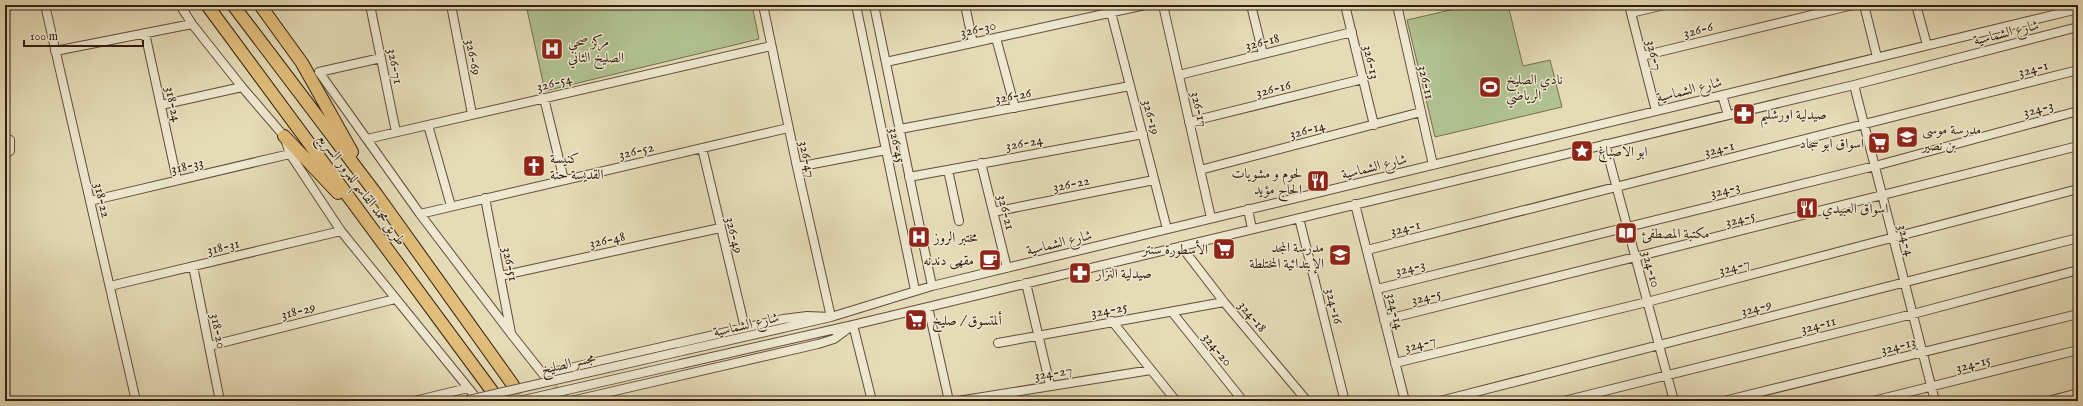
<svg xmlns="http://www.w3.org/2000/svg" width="2083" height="406" font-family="'IM FELL English',Amiri,serif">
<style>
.green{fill:#b1c191;stroke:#727050}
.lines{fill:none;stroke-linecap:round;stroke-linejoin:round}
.minor-tunnel{stroke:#c1b595;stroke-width:8;stroke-dasharray:8 4;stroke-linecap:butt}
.highway-tunnel{stroke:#c1b595;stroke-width:12;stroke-dasharray:12 6;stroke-linecap:butt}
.minor-casing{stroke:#604d3a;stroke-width:10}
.highway-casing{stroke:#331e10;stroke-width:14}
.minor{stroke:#eee8d0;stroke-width:8}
.highway{stroke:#e2be7b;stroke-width:12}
.minor-bridge-casing{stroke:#604d3a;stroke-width:10;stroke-linecap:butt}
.minor-bridge{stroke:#eee8d0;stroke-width:8}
.labels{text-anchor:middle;stroke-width:3;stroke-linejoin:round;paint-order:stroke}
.street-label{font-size:14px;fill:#331e10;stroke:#eee8d0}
.poi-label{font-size:14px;fill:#331e10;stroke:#eee8d0;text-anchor:start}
</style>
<rect width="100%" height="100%" fill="#e5dbb6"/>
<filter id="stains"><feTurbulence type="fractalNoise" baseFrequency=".005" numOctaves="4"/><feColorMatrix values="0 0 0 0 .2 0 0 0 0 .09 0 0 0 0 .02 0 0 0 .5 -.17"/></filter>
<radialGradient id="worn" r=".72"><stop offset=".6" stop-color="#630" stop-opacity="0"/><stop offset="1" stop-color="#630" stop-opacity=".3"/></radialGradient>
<path class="green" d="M526,5H752L759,39L545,91Z
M1472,5H1508L1523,66L1550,60L1562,107L1435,137L1407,20Z"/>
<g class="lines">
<path class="minor-tunnel" d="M546,378L561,396"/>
<path class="highway-tunnel" d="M513,385L525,401
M492,391L499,401"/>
<g class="minor-casing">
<path id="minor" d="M45,5L136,401
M180,5L192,24L242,87L284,136L290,154L341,231L474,395
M370,5L396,132
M451,5L472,114
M856,5L915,290
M874,5L932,286
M965,5L973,43
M1163,5L1211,218
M1251,5L1263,54
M1345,5L1374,125
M1397,5L1433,165
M1629,5L1656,111
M1864,5L1877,57
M1916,5L1927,45
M1111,12L1167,229
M1631,13L1664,5
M145,33L177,180
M996,38L1015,108
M55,51L192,24
M1642,56L1853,5
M381,58L319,72L420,214L512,335L546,378
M886,62L1145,5
M1179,75L1352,32
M1854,85L1935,401
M1722,95L1728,115
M544,98L564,180
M161,105L242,87
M1189,122L1363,79
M428,125L451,206
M900,129L1130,86
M367,139L771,46
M1605,144L1674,401
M702,148L745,328
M5,154L10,151V140
M981,163L1007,268
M797,167L886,150
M948,170L959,221
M1200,170L1421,112
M909,177L1143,134
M485,198L511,333
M90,201L290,154
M1355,204L1405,401
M1248,209L1252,229
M993,212L1154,180
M420,214L788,128
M1299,218L1344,398V401
M1181,246L1224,302L1307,401
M1367,250L2078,70
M193,266L220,401
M500,276L720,228
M1026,283L1050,385
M110,286L341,231
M1377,289L1875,166L2078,111
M928,307L949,401
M1172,312L1243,401
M1384,320L2078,146
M1112,321L1176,401
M998,343L1224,302
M209,346L395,299
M678,352L831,317L932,286L2078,9
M1395,363L1647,302L2078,189
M681,364L853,325L1854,85L2078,27
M544,374L783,319L807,316L831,317L797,167L763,5
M561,396L565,401
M414,401L468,388
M571,401L818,344L834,339L853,325L872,401
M958,401L1151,370
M1440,401L2078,238
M1564,401L1913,314L2078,270
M1724,401L2078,314
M1873,401L2078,350
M2048,401L2078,393"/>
</g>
<g class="highway-casing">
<path id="highway" d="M207,5L492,391
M233,5L377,195L513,385
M260,5L302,63L352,152
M284,136L338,193"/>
</g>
<use href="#minor" class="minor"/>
<use href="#highway" class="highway"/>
<g class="minor-bridge-casing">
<path id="minor-bridge" d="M464,401L678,352
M519,401L681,364"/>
</g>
<use href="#minor-bridge" class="minor-bridge"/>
</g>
<defs>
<g id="hospital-square" transform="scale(1.15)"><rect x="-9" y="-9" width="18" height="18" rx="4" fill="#8f2418" stroke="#eee8d0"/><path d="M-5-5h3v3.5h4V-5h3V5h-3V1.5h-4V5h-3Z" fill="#fff"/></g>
<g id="stadium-square" transform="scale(1.15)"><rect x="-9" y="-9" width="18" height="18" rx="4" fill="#8f2418" stroke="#eee8d0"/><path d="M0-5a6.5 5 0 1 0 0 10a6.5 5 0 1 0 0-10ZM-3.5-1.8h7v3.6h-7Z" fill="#fff"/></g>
<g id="pharmacy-square" transform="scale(1.15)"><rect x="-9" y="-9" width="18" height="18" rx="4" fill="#8f2418" stroke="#eee8d0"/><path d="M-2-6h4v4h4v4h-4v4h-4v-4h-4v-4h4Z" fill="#fff"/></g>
<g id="school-square" transform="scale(1.15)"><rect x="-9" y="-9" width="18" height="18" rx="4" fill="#8f2418" stroke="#eee8d0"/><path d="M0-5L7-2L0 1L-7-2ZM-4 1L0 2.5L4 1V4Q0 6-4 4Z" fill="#fff"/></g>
<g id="supermarket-square" transform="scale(1.15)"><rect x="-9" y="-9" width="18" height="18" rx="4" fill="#8f2418" stroke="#eee8d0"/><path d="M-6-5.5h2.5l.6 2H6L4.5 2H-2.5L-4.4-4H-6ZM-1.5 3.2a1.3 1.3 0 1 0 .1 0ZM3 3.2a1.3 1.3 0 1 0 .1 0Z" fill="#fff"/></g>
<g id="sight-square" transform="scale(1.15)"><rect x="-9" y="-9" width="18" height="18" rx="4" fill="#8f2418" stroke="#eee8d0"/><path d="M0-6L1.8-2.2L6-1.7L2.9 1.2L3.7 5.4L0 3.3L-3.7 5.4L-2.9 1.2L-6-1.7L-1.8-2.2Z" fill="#fff"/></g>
<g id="church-square" transform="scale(1.15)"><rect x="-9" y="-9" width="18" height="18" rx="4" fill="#8f2418" stroke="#eee8d0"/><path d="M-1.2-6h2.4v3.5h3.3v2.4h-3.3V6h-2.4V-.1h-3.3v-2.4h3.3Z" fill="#fff"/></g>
<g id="restaurant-square" transform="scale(1.15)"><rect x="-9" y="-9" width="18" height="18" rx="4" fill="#8f2418" stroke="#eee8d0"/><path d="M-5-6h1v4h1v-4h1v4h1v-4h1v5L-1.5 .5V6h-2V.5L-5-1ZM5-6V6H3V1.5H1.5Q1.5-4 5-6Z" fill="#fff"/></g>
<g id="library-square" transform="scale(1.15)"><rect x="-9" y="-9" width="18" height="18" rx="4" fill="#8f2418" stroke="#eee8d0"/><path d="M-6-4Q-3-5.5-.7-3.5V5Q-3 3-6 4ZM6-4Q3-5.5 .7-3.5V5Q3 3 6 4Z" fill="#fff"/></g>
<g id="cafe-square" transform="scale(1.15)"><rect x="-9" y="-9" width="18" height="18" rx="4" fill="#8f2418" stroke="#eee8d0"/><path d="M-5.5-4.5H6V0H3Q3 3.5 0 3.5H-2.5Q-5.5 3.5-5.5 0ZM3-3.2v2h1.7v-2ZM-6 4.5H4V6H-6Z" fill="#fff"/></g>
</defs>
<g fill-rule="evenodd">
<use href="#hospital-square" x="552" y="49"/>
<use href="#stadium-square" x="1490" y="87"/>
<use href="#pharmacy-square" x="1744" y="114"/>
<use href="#school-square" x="1907" y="137"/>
<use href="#supermarket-square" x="1879" y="143"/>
<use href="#sight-square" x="1582" y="151"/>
<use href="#church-square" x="534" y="166"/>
<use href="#restaurant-square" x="1318" y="181"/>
<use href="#restaurant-square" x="1807" y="208"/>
<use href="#library-square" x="1626" y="233"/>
<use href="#hospital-square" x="919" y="237"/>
<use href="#supermarket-square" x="1224" y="249"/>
<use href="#school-square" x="1340" y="255"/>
<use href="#cafe-square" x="990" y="260"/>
<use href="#pharmacy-square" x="1080" y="273"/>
<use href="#supermarket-square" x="916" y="320"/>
</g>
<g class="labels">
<g class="street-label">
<text transform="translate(978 28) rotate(-12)" y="5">326-30</text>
<text transform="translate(1698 29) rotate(-14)" y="5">326-6</text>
<text transform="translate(2006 32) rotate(-14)" y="5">شارع الشماسية</text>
<text transform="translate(1262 41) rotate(-14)" y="5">326-18</text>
<text transform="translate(1655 55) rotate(76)" y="5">326-7</text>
<text transform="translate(474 57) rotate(79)" y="5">326-69</text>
<text transform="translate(1372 62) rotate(77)" y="5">326-13</text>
<text transform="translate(396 66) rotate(79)" y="5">326-71</text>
<text transform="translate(2033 68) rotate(-15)" y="5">324-1</text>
<text transform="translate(554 82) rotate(-14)" y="5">326-54</text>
<text transform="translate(1427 82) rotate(77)" y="5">326-11</text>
<text transform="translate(1273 88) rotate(-14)" y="5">326-16</text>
<text transform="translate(1689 89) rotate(-14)" y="5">شارع الشماسية</text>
<text transform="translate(1013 95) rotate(-10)" y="5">326-26</text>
<text transform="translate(174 104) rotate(78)" y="5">318-24</text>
<text transform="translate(2038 108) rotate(-15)" y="5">324-3</text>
<text transform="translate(1200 109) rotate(77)" y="5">326-17</text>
<text transform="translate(1152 117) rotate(76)" y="5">326-19</text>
<text transform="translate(1307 129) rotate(-15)" y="5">326-14</text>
<text transform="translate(1024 142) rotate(-10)" y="5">326-24</text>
<text transform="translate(898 145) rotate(78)" y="5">326-45</text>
<text transform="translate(1719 148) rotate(-14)" y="5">324-1</text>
<text transform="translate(636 150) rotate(-13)" y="5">326-52</text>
<text transform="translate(808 159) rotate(78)" y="5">326-47</text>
<text transform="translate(187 165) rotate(-13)" y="5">318-33</text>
<text transform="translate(1374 166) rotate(-14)" y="5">شارع الشماسية</text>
<text transform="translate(1071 183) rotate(-11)" y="5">326-22</text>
<text transform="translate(362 189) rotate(53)" y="5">طريق محمد القاسم للمرور السريع</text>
<text transform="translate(1725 189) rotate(-14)" y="5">324-3</text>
<text transform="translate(103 200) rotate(77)" y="5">318-22</text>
<text transform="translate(1007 212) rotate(76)" y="5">326-21</text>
<text transform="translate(1740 218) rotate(-14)" y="5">324-5</text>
<text transform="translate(1405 227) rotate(-14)" y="5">324-1</text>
<text transform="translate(735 235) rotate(76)" y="5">326-49</text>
<text transform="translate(607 239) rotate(-12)" y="5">326-48</text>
<text transform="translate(1907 240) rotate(75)" y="5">324-4</text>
<text transform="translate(1059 242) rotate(-14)" y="5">شارع الشماسية</text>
<text transform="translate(223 246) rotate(-13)" y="5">318-31</text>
<text transform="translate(511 264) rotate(79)" y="5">326-51</text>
<text transform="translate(1734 266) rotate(-15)" y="5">324-7</text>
<text transform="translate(1410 267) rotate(-14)" y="5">324-3</text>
<text transform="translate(1652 269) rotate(75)" y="5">324-10</text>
<text transform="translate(1426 296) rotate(-14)" y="5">324-5</text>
<text transform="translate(1335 306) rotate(76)" y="5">324-16</text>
<text transform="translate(1756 307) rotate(-15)" y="5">324-9</text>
<text transform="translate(1109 309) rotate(-10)" y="5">324-25</text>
<text transform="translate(298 310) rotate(-14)" y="5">318-29</text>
<text transform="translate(1396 311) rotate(76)" y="5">324-14</text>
<text transform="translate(1253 316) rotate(50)" y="5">324-18</text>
<text transform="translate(746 324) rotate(-13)" y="5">شارع الشماسية</text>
<text transform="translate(1818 324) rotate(-14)" y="5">324-11</text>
<text transform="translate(219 331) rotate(79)" y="5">318-20</text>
<text transform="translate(1420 343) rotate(-14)" y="5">324-7</text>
<text transform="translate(1898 345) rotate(-14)" y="5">324-13</text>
<text transform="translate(1218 349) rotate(51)" y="5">324-20</text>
<text transform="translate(568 363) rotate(-13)" y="5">مجسر الصليخ</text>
<text transform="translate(1973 363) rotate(-14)" y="5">324-15</text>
<text transform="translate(1053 372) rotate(-9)" y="5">324-27</text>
</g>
<g class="poi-label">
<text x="568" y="46">مركز صحي<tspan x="568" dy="16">الصليخ الثاني</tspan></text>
<text x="1506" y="84">نادي الصليخ<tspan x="1506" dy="16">الرياضي</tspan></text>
<text x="1760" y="119">صيدلية اورشليم</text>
<text x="1922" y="134">مدرسة موسى<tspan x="1922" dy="16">بن نصير</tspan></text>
<text x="1864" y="148" text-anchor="end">اسواق ابو سجاد</text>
<text x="1598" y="156">ابو الاصباغ</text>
<text x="550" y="163">كنيسة<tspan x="550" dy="16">القديسة حنة</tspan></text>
<text x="1302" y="178" text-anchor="end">لحوم و مشويات<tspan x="1302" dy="16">الحاج مؤيد</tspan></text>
<text x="1822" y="213">اسواق العبيدي</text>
<text x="1642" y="238">مكتبة المصطفئ</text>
<text x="934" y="242">مختبر الروز</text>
<text x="1324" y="252" text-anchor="end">مدرسة المجد<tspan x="1324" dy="16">الإبتدائية المختلطة</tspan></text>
<text x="1208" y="254" text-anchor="end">الأسطورة سنتر</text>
<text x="974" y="265" text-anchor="end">مقهى دندنه</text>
<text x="1096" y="278">صيدلية النزار</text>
<text x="932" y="325">ألمتسوق / صليخ</text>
</g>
</g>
<rect width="2083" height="406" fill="none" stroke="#e5dbb6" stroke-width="20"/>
<rect x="6" y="6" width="2071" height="394" fill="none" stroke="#331e10" stroke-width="2"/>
<rect x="10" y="10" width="2063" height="386" fill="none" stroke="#331e10"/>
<path d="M24 40v6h119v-6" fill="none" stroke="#331e10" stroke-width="2"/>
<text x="30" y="40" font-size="12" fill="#331e10" stroke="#eee8d0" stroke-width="3" paint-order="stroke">100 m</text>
<rect width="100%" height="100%" filter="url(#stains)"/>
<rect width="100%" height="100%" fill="url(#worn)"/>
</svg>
